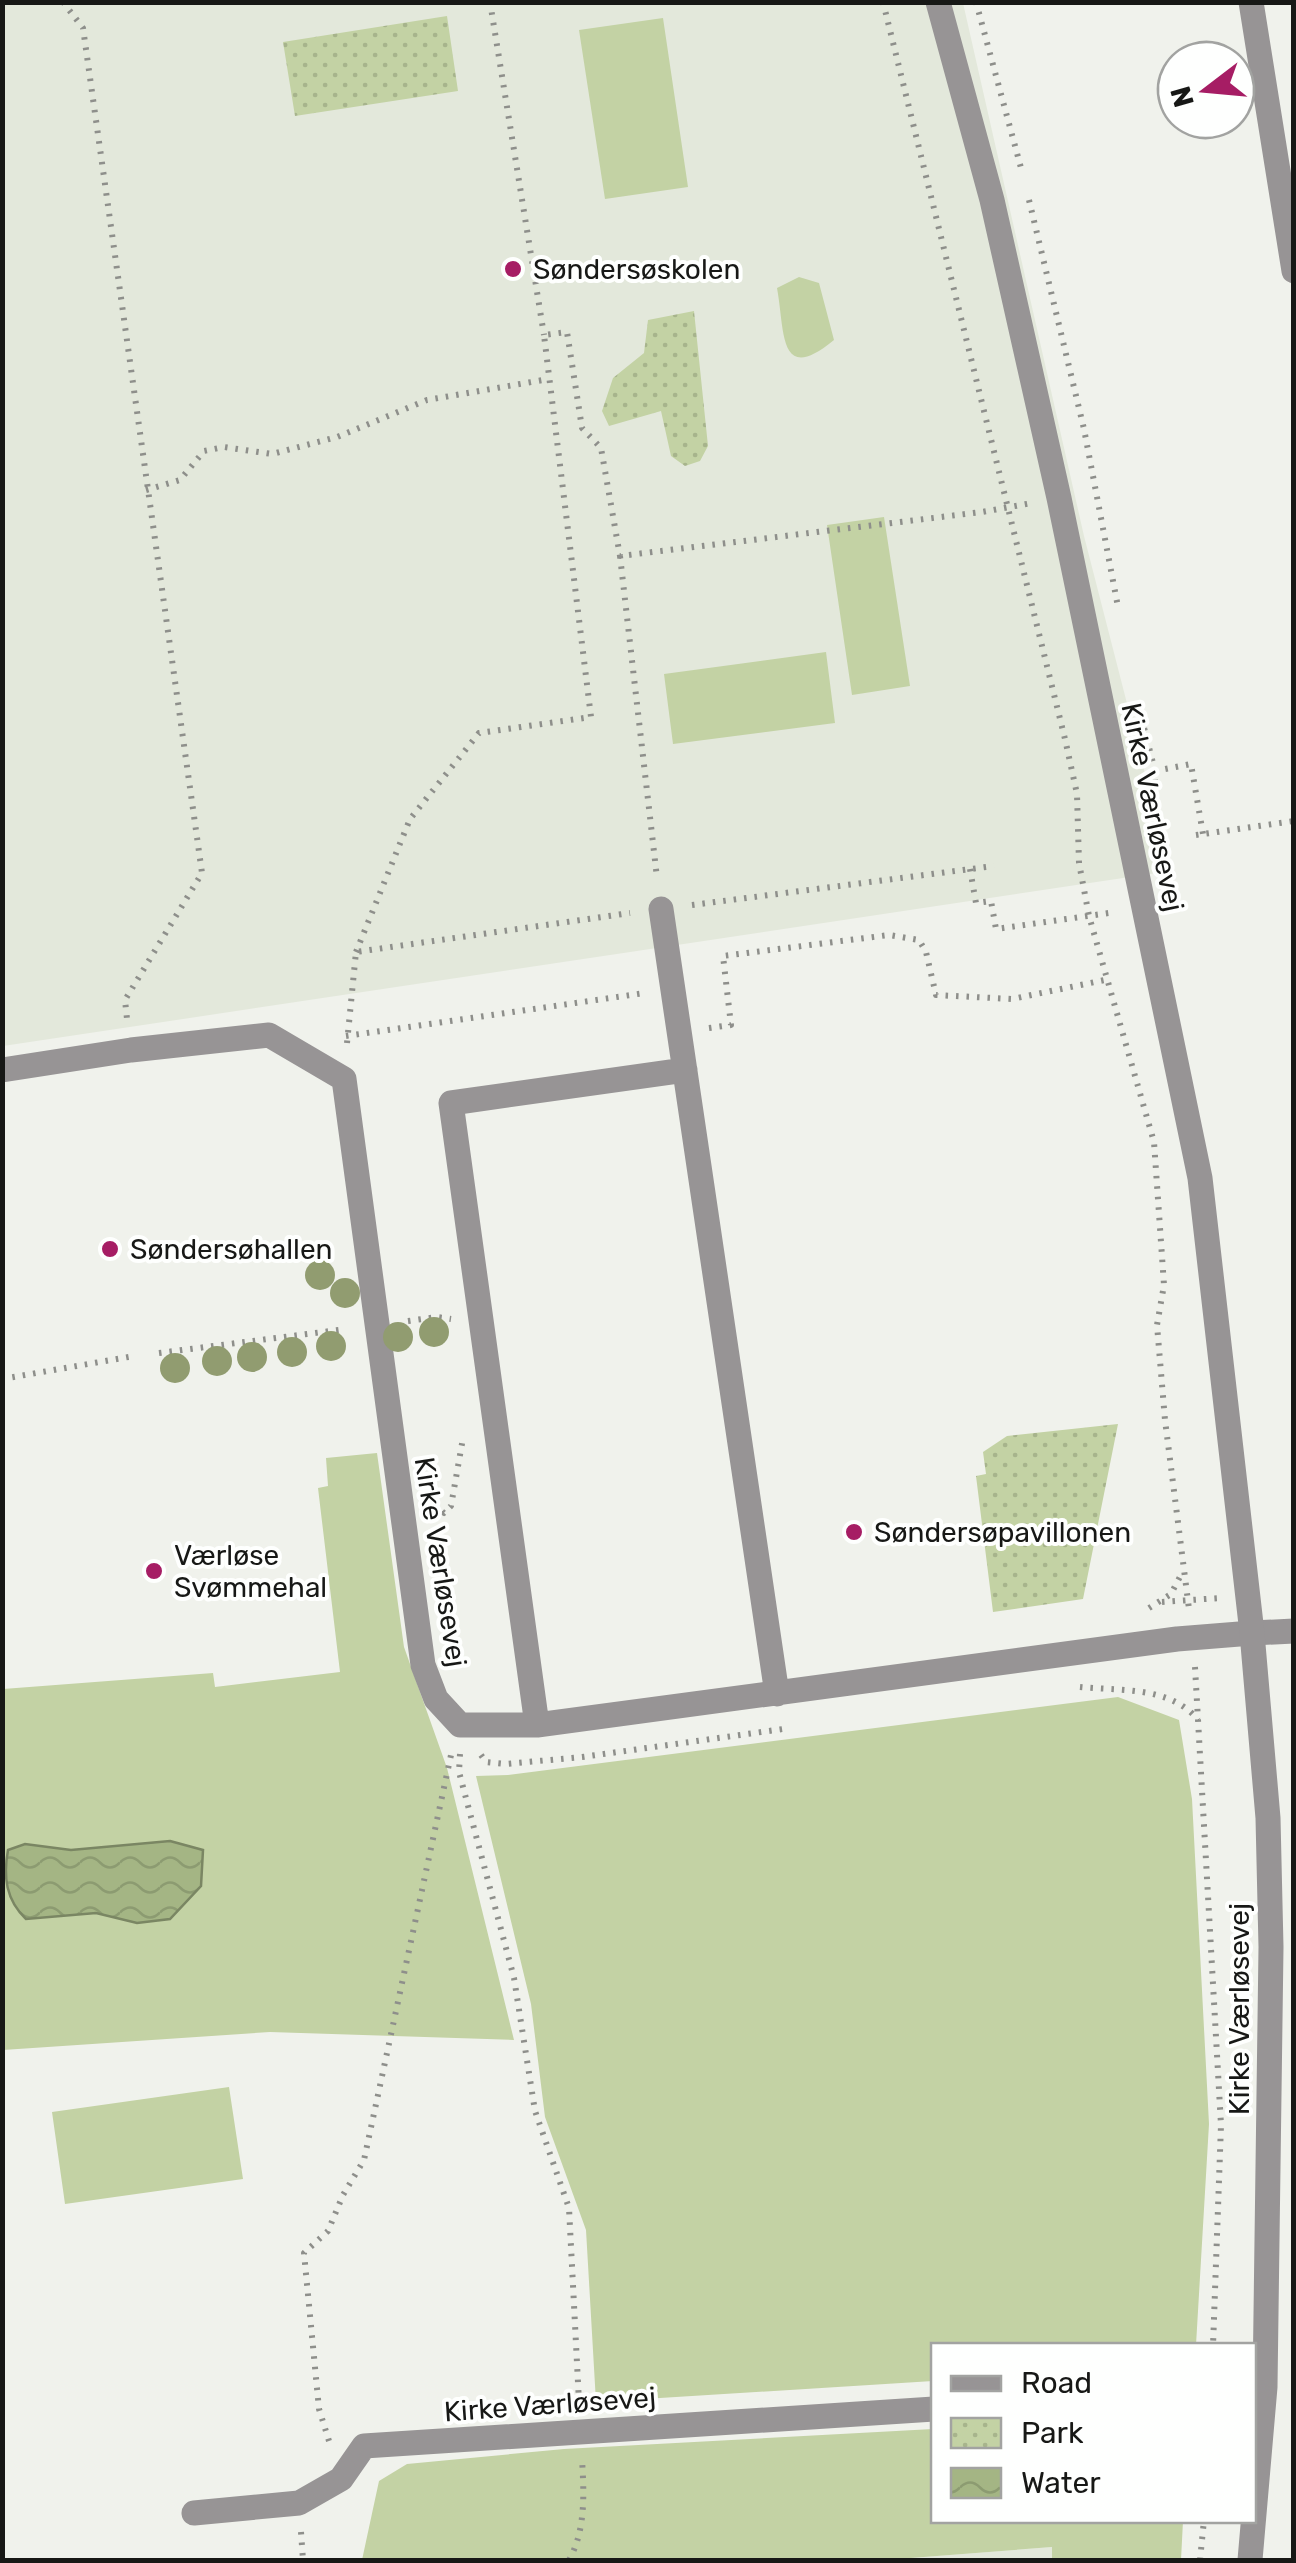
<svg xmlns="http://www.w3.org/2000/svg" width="1296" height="2563" font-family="Rubik,sans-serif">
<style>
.built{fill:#e3e8db}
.green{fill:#c3d2a4}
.park{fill:url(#park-dots)}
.water{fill:url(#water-waves);stroke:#7a8663;stroke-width:2.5}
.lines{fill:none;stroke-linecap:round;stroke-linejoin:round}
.path{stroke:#8e8f8b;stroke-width:6;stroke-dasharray:2.5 8;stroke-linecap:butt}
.service{stroke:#979495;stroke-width:25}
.minor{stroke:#979495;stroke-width:25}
.tertiary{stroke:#979495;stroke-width:25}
.tree{fill:#919c70}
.poi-dot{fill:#a61d64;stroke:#fefffe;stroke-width:4}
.labels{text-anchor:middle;stroke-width:8;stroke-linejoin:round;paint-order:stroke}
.poi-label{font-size:28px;fill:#171816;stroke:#fefffe;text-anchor:start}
.street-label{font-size:28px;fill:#171816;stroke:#fefffe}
</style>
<defs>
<pattern id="park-dots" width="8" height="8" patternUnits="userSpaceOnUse" patternTransform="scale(2.5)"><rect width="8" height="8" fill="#c3d2a4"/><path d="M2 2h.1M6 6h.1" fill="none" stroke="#a7b48c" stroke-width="1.8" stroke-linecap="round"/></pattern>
<pattern id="water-waves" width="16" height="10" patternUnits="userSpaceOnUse" patternTransform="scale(2.5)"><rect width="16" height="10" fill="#a4b584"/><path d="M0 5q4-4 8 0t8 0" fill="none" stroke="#8c9b71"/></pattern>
</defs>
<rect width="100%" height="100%" fill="#f0f2ec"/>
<path class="built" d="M3,3H963L1084,536L1170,871L3,1046Z
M1053,2547L1052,2560H885Z"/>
<path class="green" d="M663,18L688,187L605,199L579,30Z
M799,277L819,283L834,340C778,386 785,331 777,288Z
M884,517L910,686L852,695L827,525Z
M826,652L835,723L673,744L664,674Z
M377,1453L404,1647L447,1768L514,2040L270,2032L3,2050V1689L213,1673L215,1687L340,1672L318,1488L328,1486L326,1458Z
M1118,1697L1179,1720L1192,1799L1209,2124L1196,2345L934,2346L933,2381L596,2402L586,2230L545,2117L531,2004L476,1776L508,1775Z
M229,2087L243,2179L65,2204L52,2112Z
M933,2429L934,2520L1183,2521L1181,2560H1052V2547L885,2560H362L379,2481L407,2464L564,2449Z"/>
<path class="park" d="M447,16L458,91L295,116L283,42Z
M694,311L708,446L700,461L685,466L671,456L661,411L609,426L602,411L613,378L644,353L648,320Z
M1118,1424L1083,1599L993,1612L976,1476L986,1474L983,1452L1007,1436Z"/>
<path class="water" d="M170,1841L203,1850L201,1886L170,1919L137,1923L96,1913L26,1919C6,1900 3,1877 8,1850L25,1844L71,1850Z"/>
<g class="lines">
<path class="path" d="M63,2L83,28L202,873L125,1000L127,1019
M490,2L544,335
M883,2L1065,739L1077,794L1079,863L1089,916L1154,1142L1164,1285L1157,1325L1165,1420L1189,1609
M976,2L1021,168
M1029,200L1084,429L1118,607
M146,490L180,480L204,451L224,447L272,454L337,437L427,400L549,379
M620,556L657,878
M1139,708L1155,771V788
M1155,771L1191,764L1203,834
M1196,835L1294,821
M970,869L976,903L991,901L996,929L1116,912
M692,905L994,866
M356,952L410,819L479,733L591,717L544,335L567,332L582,428L601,448L620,556L982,512L1032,503
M709,1028L731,1025L723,956L889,935L919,940L926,952L936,995L1012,999L1105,980
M346,1036L645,993
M347,1043L356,952L630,913
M408,1321L437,1317L451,1319
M159,1353L346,1329
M2,1379L134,1356
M434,1505L444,1513L451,1506L463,1438
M1162,1602L1220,1598
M1149,1608L1171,1594L1183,1571
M1195,1667L1221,2125L1213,2346
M1080,1687C1120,1691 1171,1686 1198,1720
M460,1754L459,1772L514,1978L535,2111L569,2208L579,2402
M481,1755L486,1762L506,1764L582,1757L783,1729
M329,2441L319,2409L304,2253L328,2231L343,2195L364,2160L451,1755
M301,2532L303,2560
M569,2560C586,2530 584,2493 582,2459
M1200,2560L1204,2520"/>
<path class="service" d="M661,909L777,1694
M2,1070L131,1050L269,1035L344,1079L423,1665L436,1699L460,1725H537L1177,1639L1252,1633
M537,1725L451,1103L685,1070
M194,2513L299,2503L341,2479L364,2446L934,2409"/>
<path class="minor" d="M1251,2L1294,271
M1252,1633L1294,1631"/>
<path class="tertiary" d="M938,2L992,200L1059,498L1200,1178L1252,1633L1268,1818L1271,1947L1265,2387L1250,2560"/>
</g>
<g class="tree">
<circle cx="320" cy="1275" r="15"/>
<circle cx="345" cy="1293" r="15"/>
<circle cx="434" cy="1332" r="15"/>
<circle cx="398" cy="1337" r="15"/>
<circle cx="331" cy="1346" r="15"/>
<circle cx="292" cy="1352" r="15"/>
<circle cx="252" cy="1357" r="15"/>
<circle cx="217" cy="1361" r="15"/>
<circle cx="175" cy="1368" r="15"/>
</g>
<g class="poi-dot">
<circle cx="513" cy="269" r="10"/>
<circle cx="110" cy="1249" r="10"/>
<circle cx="854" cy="1532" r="10"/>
<circle cx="154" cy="1571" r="10"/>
</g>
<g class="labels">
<g class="poi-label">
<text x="533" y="279">Søndersøskolen</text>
<text x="130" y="1259">Søndersøhallen</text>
<text x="874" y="1542">Søndersøpavillonen</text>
<text x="174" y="1565">Værløse<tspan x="174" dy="32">Svømmehal</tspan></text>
</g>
<g class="street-label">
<text transform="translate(1153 807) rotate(78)" y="10">Kirke Værløsevej</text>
<text transform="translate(441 1562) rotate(81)" y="10">Kirke Værløsevej</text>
<text transform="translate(1239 2009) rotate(-90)" y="10">Kirke Værløsevej</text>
<text transform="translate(550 2404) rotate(-4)" y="10">Kirke Værløsevej</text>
</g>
</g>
<rect width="1296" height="2563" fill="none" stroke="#171816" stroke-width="10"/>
<rect x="931" y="2343" width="325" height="180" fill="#fefffe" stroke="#a2a3a1" stroke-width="2.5"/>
<rect x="951" y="2376" width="50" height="15" fill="#979495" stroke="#a2a3a1" stroke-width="2.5"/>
<text x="1021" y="2393" font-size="30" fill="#171816">Road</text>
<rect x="951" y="2418" width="50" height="30" fill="url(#park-dots)" stroke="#a2a3a1" stroke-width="2.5"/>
<text x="1021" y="2443" font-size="30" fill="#171816">Park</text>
<rect x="951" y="2468" width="50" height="30" fill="url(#water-waves)" stroke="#a2a3a1" stroke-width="2.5"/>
<text x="1021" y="2493" font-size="30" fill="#171816">Water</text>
<g transform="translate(1206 90) rotate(254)"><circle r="48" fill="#fefffe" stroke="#a2a3a1" stroke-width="2.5"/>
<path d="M0-8L18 38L0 25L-18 38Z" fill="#a61d64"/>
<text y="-15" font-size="28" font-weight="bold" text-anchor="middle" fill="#171816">N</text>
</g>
</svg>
